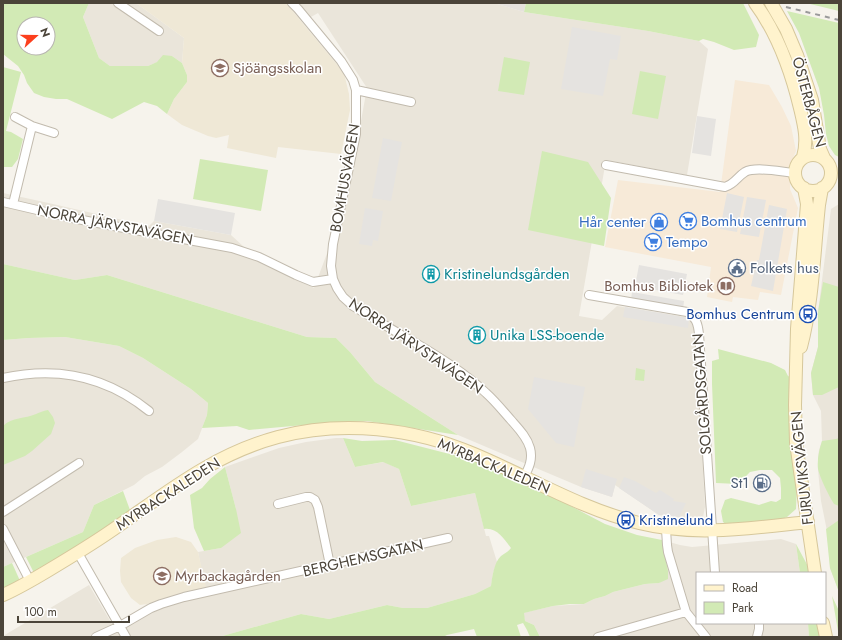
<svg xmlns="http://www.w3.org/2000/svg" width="842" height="640" font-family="Jost,sans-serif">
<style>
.residential{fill:#eae5da}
.commercial{fill:#f7ead8}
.industrial{fill:#e6e2dd}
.education{fill:#efe8d6}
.green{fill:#d2eab5;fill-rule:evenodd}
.parking{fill:#e5e3e0}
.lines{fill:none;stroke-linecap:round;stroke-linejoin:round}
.street-casing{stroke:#c2bbae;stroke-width:10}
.secondary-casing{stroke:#d6c79b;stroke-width:14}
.street{stroke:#fff;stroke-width:8}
.secondary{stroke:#fff3cd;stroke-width:12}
.rail{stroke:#9a9a9a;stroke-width:2;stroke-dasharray:5 5;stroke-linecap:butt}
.labels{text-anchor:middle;stroke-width:3;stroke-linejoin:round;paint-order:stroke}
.education-label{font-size:15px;fill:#785e54;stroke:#fff;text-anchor:start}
.street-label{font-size:15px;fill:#4b4439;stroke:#fff}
.shop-label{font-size:15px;fill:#366cbe;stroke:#fff;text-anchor:start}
.service-label{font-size:15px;fill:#4e5e75;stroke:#fff;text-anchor:start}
.culture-label{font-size:15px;fill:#0d838f;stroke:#fff;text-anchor:start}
.transit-label{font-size:15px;fill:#164399;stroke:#fff;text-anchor:end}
</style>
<rect width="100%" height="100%" fill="#f6f3ec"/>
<path class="residential" d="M89,3H136L184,38L182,63L172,56L148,66H110L99,58L83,17Z
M286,3H494L524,12L648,31L699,41L708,49L687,175L606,160L579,316L602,320L617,306L690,318L696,335L705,507L703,517L692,519L659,515L615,485L612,497L581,487L458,435L375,382L350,352L336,338L307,337L107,275L75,280L3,264V193L44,202L149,226L154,221L231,235L256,258L314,288L346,203L367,88L318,13L302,22Z
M839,204V592L830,568L827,531L821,501L818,470V458L819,450L822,441L821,411L813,395L811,373L818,347V312L831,209Z
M65,337L119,346L143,358L191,389L208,403L207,415L198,439L182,452L162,467L145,476L134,485L94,505L83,532L3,567V340L29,338Z
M336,438H343L355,467L384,462L399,469L411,506L475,493L486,536H489L497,562L493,573L491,586L475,594L427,608H403L387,605L329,619L301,614L219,637H3V636L89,585L112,624L123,619L147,604L205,587L198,552L221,548L236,509L225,467L279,448L306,442Z
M781,539L796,544L800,573H697V623H808L809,637H540L534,625L525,621L523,613L553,606L584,604L594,599L605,596L613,592L645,584L659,583L668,571L662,540L680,545L692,547Z"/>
<path class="commercial" d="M735,80L769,85L782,107L791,126L796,151L791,163L790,189L798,208L781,295L760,292L758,300L733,297L732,302L707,297L711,267L605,247L618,180L720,192Z"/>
<path class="industrial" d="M494,3H526L524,12Z"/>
<path class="education" d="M136,3H286L344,73L349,94L350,110L341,154L278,147L276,158L227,148L229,135L216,138L208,136L182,125L167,114L174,99L187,82V75L182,63L184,38Z
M176,537L191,542L198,552L206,587L147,604L140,605L131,598L121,582L120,571L121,558L135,548L157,540Z"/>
<path class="green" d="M3,3H89L83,17L99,58L110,66H148L157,62L163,55L172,56L182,63L187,75V82L174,99L167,114L157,106L144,102L112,119L67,99H56L44,97L34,93L27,83L24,75L18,66L3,54ZM24,24H48V48H24Z
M526,3H743L759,35L756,47L734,50L714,42L703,39L699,41L648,31L524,12Z
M806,3H839V11Z
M787,11L839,23V157L835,155L829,146L826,134L824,115L819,88L799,33Z
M504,57L530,62L524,95L498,91Z
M3,67L21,72L6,131L11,132L23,139L18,159L12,167H3Z
M640,71L666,76L658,119L632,114Z
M542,151L588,162L611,198L604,246L528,230Z
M200,159L268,170L261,211L193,199Z
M3,264L75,280L107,275L307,337L336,338L350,352L375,382L458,435L367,421L315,424L249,430L237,426L202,428L207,415L208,403L191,389L143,358L119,346L65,337L29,338L3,340Z
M823,282L839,287V387L822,395H813L811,373L818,347V312Z
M718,349L771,363L785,370L788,376L790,377L797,485L796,509L787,517L779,520L729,527L723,522L721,511L725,500L731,498L759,505L771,501L776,502L781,499V488L780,478L772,470H760L750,472L738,484L716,483L712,384V361L719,359Z
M636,368L645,370L644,381L635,380Z
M48,410L53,417L55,423L51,434L32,451L25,456L3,465V426C12,417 25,419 36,414C40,412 43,411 48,410Z
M343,438L362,441L395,440L469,459L546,493L605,524L637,535L662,540L668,571V579L659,583L645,584L613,592L605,596L594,599L584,604H570L553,606L524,613L525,621L534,625L540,637H530L527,630L523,623L517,625L521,637H477L474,629L447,635L443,637H219L301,614L329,619L387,605L403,608H427L475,594L491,586C492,578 494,562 501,556C505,553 508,552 511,548C504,539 497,527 484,529L475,493L411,506L399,469L383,462L355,467Z
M839,438V506L834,504C829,496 820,478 818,469C817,460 819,450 822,441L836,439Z
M225,467L236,509L241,533L221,548L204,551L194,528L190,495L202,488L210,479Z
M123,491L130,510L117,523L34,573L26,557L83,532L94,505Z
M839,520V592L830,568L826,529Z
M796,544L810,570L811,573H800Z
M12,563L21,583L3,591V567Z
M832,596L839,611V637Z
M808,623H820L822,637H809Z"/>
<path class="parking" d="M572,27L621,36L617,60L610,59L603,96L561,89Z
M697,116L716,119L711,156L692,153Z
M383,138L402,142L391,201L372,198Z
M727,193L744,197L737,232L720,229Z
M747,197L766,200L759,237L740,234Z
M158,199L235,213L231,235L154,221Z
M769,205L787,209L773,291L751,286L757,260H759Z
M365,208L383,211L378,241L373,240L372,246L359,244Z
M639,265L687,274L683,295L635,286Z
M632,292L684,301L683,309L631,300Z
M625,307L689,318L688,328L623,317Z
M534,377L585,387L574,447L556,443L528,409Z
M586,469L617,479L612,497L581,487Z
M624,477L635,481L656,493L660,490L674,499L673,501L686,503L679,517L659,515L619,488Z"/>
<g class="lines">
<g class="street-casing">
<path id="street" d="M118,3L159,31
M292,3L298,9L341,61L353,80L356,90V134L333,244L331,266L333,279L337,288L343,297L353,306C373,318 394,331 414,342C439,357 465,373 486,393C495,401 503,411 511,420C518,428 527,437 530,448C533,459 529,468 524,477
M356,90L411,102
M15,117L32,126
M606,165L725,187C735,184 737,177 745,172C756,166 782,172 795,173
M3,202L67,217L108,225L232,248L259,257L296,275L313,282L333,279
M13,204L32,126L54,133
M589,295L687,312C696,317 698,324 699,334L715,573
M3,378C57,366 106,376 149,411
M278,504L306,497H310L315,500L318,507L330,565
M3,512L79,463
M3,529L30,581
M666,529L667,545L668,552L686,612L706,637
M78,553L126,637
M96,637L120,626L151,608L161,604L184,597L448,538
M598,637L686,612
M757,637L759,629V623"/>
</g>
<g class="secondary-casing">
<path id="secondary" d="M755,3C778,34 791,71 800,108C804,125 808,140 803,157
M771,3L786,29L797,55L812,100L820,149L824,158
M795 173a18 18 0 1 1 36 0a18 18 0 1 1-36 0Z
M804,188L807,204L797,329L795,405L796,442L799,464L815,573
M801,347C813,301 814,252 819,205L822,188
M3,595C19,588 34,579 49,570C69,558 89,546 108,533C164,495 211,455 278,437C342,420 414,428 474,454C529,477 581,509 639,523C695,537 751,528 808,522
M823,623L826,637"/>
</g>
<use href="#street" class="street"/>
<use href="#secondary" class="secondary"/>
<path class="rail" d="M786,7L839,20"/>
</g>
<defs>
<g id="school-ring" transform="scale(0.9)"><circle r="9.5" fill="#fff" stroke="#8d6e63" stroke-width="1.5"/><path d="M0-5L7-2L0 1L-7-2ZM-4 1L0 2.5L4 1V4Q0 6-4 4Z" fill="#8d6e63"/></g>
<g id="supermarket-ring" transform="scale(0.9)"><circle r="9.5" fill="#fff" stroke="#3f7fe0" stroke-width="1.5"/><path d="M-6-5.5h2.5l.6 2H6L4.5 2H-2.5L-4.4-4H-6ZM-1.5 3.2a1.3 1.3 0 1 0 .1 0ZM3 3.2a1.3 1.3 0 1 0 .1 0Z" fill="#3f7fe0"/></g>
<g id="shop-ring" transform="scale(0.9)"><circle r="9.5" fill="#fff" stroke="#3f7fe0" stroke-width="1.5"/><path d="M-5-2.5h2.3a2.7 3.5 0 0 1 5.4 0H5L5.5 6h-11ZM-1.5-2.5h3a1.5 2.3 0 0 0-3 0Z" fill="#3f7fe0"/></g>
<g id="civic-ring" transform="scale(0.9)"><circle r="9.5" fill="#fff" stroke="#5c6f8a" stroke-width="1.5"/><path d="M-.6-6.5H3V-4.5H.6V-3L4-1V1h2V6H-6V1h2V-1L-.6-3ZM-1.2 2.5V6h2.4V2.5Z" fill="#5c6f8a"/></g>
<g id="building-ring" transform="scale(0.9)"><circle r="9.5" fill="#fff" stroke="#0f9aa8" stroke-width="1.5"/><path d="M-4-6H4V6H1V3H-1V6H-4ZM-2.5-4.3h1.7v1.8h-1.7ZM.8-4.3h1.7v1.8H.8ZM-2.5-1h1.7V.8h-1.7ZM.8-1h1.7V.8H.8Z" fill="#0f9aa8"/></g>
<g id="library-ring" transform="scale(0.9)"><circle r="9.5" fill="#fff" stroke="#8d6e63" stroke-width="1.5"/><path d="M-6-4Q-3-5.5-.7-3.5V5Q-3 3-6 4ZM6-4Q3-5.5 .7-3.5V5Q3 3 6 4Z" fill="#8d6e63"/></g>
<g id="bus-ring" transform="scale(0.9)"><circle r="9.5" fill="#fff" stroke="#1a4fb4" stroke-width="1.5"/><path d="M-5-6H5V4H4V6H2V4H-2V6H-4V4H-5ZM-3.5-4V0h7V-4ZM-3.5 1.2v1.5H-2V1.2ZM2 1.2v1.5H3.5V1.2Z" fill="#1a4fb4"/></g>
<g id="fuel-ring" transform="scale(0.9)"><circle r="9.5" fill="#fff" stroke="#5c6f8a" stroke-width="1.5"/><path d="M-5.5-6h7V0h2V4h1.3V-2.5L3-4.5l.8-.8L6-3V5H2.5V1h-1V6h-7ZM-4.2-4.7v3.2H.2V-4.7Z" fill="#5c6f8a"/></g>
</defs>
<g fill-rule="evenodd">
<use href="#school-ring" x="220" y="68"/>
<use href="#supermarket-ring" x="688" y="221"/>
<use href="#shop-ring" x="659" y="222"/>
<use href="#supermarket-ring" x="653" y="242"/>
<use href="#civic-ring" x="737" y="268"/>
<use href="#building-ring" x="431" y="274"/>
<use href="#library-ring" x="726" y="286"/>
<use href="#bus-ring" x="808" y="314"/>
<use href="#building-ring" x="477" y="335"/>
<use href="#fuel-ring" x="762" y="483"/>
<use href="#bus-ring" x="626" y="520"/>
<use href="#school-ring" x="162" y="576"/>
</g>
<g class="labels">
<g class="education-label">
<text x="233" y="73">Sjöängsskolan</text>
<text x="713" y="291" text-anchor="end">Bomhus Bibliotek</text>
<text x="175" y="581">Myrbackagården</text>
</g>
<g class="street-label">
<text transform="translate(809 102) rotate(75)" y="5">ÖSTERBÅGEN</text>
<text transform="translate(345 178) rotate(-80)" y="5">BOMHUSVÄGEN</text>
<text transform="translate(115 225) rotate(11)" y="5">NORRA JÄRVSTAVÄGEN</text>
<text transform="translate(416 346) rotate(34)" y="5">NORRA JÄRVSTAVÄGEN</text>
<text transform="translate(702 394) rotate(-94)" y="5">SOLGÅRDSGATAN</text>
<text transform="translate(494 466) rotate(23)" y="5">MYRBACKALEDEN</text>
<text transform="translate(802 468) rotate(-96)" y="5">FURUVIKSVÄGEN</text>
<text transform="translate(168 494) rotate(-33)" y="5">MYRBACKALEDEN</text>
<text transform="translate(363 558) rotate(-13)" y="5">BERGHEMSGATAN</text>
</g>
<g class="shop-label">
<text x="701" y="226">Bomhus centrum</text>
<text x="646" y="227" text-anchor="end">Hår center</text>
<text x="666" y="247">Tempo</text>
</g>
<g class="service-label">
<text x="750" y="273">Folkets hus</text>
<text x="749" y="488" text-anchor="end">St1</text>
</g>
<g class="culture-label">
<text x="444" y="279">Kristinelundsgården</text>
<text x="490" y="340">Unika LSS-boende</text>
</g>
<g class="transit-label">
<text x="795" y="319">Bomhus Centrum</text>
<text x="639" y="525" text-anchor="start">Kristinelund</text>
</g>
</g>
<rect width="842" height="640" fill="none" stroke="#4b4439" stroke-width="8"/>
<rect x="696" y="572" width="130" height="52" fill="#ffffff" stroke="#b7b4b0"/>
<rect x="704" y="585" width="20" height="6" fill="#fff3cd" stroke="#b7b4b0"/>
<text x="732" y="592" font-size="12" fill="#4b4439">Road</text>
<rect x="704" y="602" width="20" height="12" fill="#d2eab5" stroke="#b7b4b0"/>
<text x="732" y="612" font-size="12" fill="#4b4439">Park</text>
<g transform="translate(36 36) rotate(69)"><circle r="19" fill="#ffffff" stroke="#b7b4b0"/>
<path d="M0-3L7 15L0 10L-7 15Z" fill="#fc3f1d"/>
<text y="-6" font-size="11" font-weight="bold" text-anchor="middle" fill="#4b4439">N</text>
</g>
<path d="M18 616v6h111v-6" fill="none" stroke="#4b4439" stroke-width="2"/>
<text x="24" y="616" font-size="12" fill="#4b4439" stroke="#ffffff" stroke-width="3" paint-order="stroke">100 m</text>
</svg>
